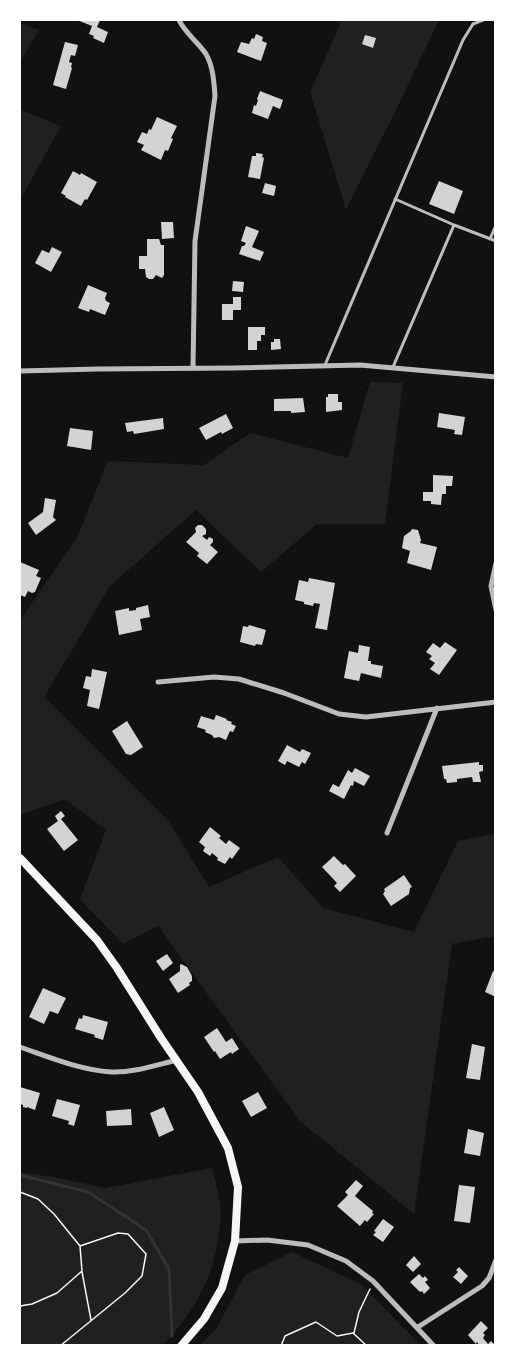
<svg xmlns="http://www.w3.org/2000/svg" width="515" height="1365" font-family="Figtree,sans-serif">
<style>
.green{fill:#202020}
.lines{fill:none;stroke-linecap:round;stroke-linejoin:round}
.stream{stroke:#333;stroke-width:3}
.building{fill:#d3d3d3}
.path{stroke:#f5f5f5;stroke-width:1.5}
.service{stroke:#bcbcbc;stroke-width:3}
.minor{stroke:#bcbcbc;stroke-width:5}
.primary{stroke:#f5f5f5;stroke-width:8}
</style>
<rect width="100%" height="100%" fill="#111"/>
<path class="green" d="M342,20H439L395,112L346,209L310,92Z
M20,23L39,30L20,62Z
M20,110L61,126L20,200Z
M370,382L403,383L385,524H317L261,572L196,510L110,586L44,697L169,822L209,887L278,857L323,908L414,932L458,841L495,834V936L452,944L414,1214L300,1121L158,926L123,944L80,899L106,830L65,799L20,815V620L78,536L108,461L204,465L250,433L348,458Z
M212,1168C216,1183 220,1198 221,1214C221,1220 220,1226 219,1232C215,1269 201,1300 177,1329C172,1335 167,1341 161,1346H20V1172L53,1177L105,1188Z
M292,1252L361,1284L420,1345L199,1346L216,1329L245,1275Z"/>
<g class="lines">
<path class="stream" d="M20,1175L88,1192L146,1230L169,1269L172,1336"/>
</g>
<path class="building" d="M77,20H100L97,27L108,32L104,43L93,38L94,36L89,34L92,26Z
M256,34L263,37L262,41L267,43L261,61L237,52L241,42L249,44L252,38L254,39Z
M365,35L376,38L373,48L362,44Z
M65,42L78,45L75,56L71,55L69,62L72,63L71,67L72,68L66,89L53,85Z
M260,91L283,100L280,109L273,106L268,119L252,113L254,105L256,106L258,100L257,99Z
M157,117L177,126L171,138L173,139L168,151L165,150L161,160L141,150L144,145L137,142L142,132L147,134L149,129L151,130Z
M256,153L263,154L262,157L264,158L260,179L248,177L252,156H256Z
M73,171L80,175L81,173L97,182L87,200L85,199L81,206L65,197L66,196L61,193Z
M439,181L463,191L454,214L429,204Z
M265,183L276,186L274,196L262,193Z
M161,222H173L174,238L162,239Z
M246,226L259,231L252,247L264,252L260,261L239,254L242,246H244L246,243L241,241Z
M147,239H159L161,245H164V275L162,278L156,275L153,279H149L146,277L145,269H139V256H147Z
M52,247L62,252L51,272L35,263L42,250L49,253Z
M233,281L244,282L243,292L232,291Z
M88,285L107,293L105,298L106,301L110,303L105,315L90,309L89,312L78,308Z
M233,297H241V310H233V320H222V304H233Z
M248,327H265V335H261V341H257V350H248Z
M274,339H280L281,349L271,350V342H274Z
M328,394H338V402H342V410L326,412V397H328Z
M303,398L305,412L291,413V411H274V399Z
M439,413L465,417L462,435L454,434L455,430L437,427Z
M226,414L233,428L222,434L221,432L206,440L199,428Z
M163,418L164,429L134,434L133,431L127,432L125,423Z
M70,428L93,431L91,450L67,446Z
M433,475L453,476L452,486H446V494H442L441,505L431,504V501H423V492H433Z
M45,498L56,500L53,517L56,520L36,535L28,523L43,512Z
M198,525H202L206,529V534L202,536L207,540L209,537L213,539V542L210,545L218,552L207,564L197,556L199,553L186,542L196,532L195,528Z
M412,529L418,530L421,540L420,543L437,547L431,570L407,563L410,551L402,548L404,536L411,531Z
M20,562L39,570L36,576L41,578L35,592L32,593L28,591L25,597L20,595Z
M309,578L335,583L327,630L315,628L320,604L314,603L313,606L304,604V602L295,600L299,580L308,582Z
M148,605L150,617L140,619L142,630L119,635L115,611L129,608V611L136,610V608Z
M249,625L266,630L262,645L256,644L255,646L240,642L243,626L248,627Z
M445,642L457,650L439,675L430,669L435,663L429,659L432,656L426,652L433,643L440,648Z
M359,645L370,647L368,661H371V664L383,666L381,678L361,673L359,681L344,678L349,651L358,653Z
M92,669L107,672L99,709L87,706L90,690L83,688L86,676L91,677Z
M216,715L227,719L226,720L232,722L231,724L236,726L233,732L230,731L226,740L219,737L214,738L212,735L205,732L206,730L197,727L201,716L214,720Z
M127,721L143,747L131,755L126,754L112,731Z
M287,745L300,752L302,749L311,753L305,764L302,762L299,767L287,761L285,765L278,761Z
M479,762V765H483V771L479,772L481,782H473L472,777L457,779V782L447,783L446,779H444L442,766Z
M355,768L370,776L364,786L354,781L353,786L351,785L344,799L329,791L333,784L339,787L348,770L352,773Z
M61,811L65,816L61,819L78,840L64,851L47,829L58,821L55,816Z
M210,827L221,836L219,838L226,844L229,840L240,848L232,859L230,857L225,864L217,860L218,858L212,853L210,856L203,851L205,847L199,842Z
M334,856L343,865L345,864L356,876L340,892L334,886L337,883L322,867Z
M404,875L412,887L410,888L409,894L391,906L383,894L385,891L384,889Z
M167,954L173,963L163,971L156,961Z
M181,964L187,967L192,976V981L189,983L190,985L178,993L169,979L180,971V965Z
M493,971L496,972V997L485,992Z
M43,988L66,998L58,1014L50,1011L44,1024L29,1017Z
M83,1015L108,1022L103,1040L94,1037L95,1035L75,1029L79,1018L82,1019Z
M217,1028L226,1042L232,1038L239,1049L232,1054L231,1052L220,1059L215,1051L214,1052L204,1037Z
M472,1044L485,1047L480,1080L466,1078Z
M20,1087L40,1093L35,1110L27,1107V1108L23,1107V1105L20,1104Z
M258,1092L267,1108L251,1117L242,1101Z
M57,1099L80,1105L74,1126L68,1124L69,1121L52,1116Z
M164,1107L174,1130L159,1137L150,1113Z
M131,1109L132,1125L107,1126L106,1111Z
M468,1129L484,1133L480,1156L464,1153Z
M356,1180L363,1186L355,1196L373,1211L372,1213L374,1214L367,1222L365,1220L360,1226L337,1206L348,1195L345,1192Z
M459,1185L475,1187L470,1223L454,1221Z
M383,1219L394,1227L383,1242L373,1235L376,1232L374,1231Z
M414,1256L421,1264L413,1272L406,1265Z
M459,1267L468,1276L461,1284L453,1277L458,1272L456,1270Z
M419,1274L423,1278L425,1276L428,1280L425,1282L430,1288L424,1294L422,1291L420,1292L410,1282Z
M481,1321L488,1328L483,1333L485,1335L483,1338L488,1344L491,1341L496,1346H480L477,1342L476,1344L468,1335Z"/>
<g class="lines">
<path class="path" d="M20,1192L38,1199L54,1214L80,1246L118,1233L128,1234L146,1254L142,1276L125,1293L60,1346
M82,1272L91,1320
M20,1306L32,1304L57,1293L82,1271L80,1246
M354,1333L359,1312L370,1289
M281,1346L285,1336L316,1322L337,1336L353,1333L367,1346"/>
<path class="service" d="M395,199L454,225L496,241
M490,239L496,225
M325,365L463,40L473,24L483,20
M393,367L454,225"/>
<path class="minor" d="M179,20C185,33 198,42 206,54C213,66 214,82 215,96L195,241L193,368
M20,371L98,369L234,368L360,365L496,377
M496,563L491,586L496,610
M158,682L214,677L239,679L284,693L339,714L366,717L496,702
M387,833L437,708
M20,1047C49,1057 80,1070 111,1072C133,1073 156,1065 177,1060
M235,1241L267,1240L308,1245L346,1261L373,1281L434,1346
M418,1327L482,1286L489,1278L496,1260"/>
<path class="primary" d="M20,858L97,940L117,968L161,1038L198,1092L228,1148L238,1187L235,1241L222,1288L204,1319L181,1346"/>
</g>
<rect width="515" height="1365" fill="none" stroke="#ffffff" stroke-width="42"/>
</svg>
